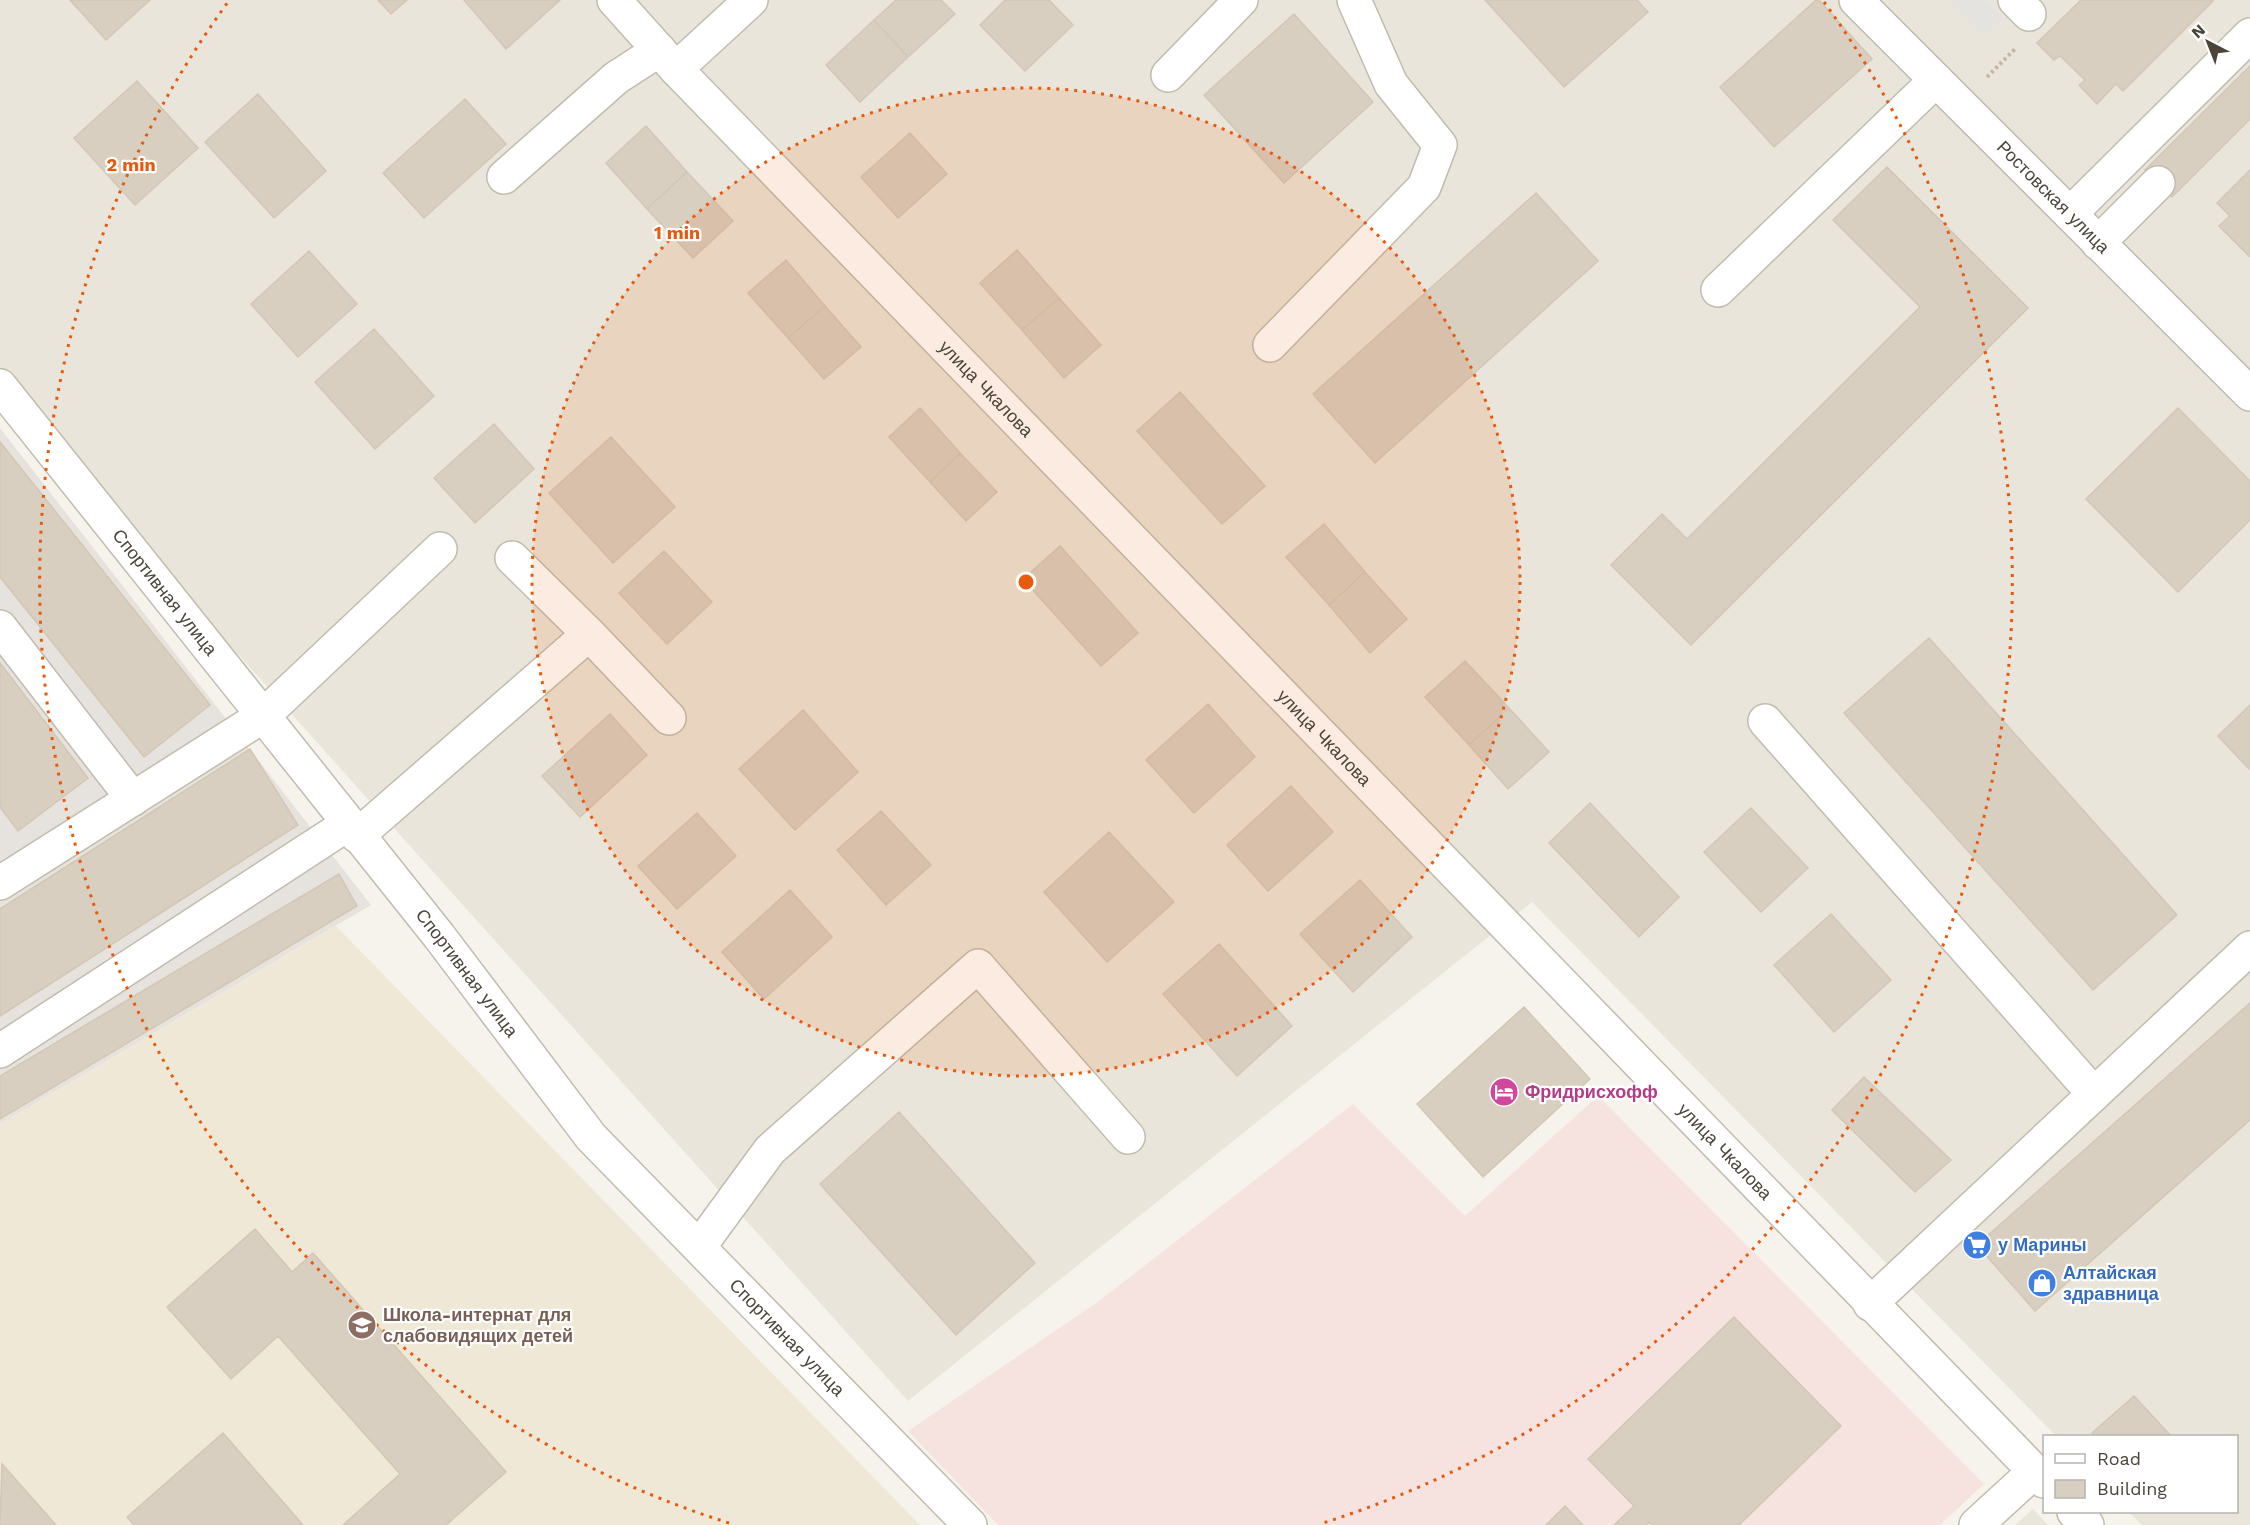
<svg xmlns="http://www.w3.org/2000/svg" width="2250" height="1525" font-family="'Work Sans',sans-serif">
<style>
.residential{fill:#eae5da}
.industrial{fill:#e6e2dd}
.education{fill:#efe8d6}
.medical{fill:#f6e3e0}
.parking{fill:#e5e3e0}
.building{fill:#d8cfc1;stroke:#d3c7b4;stroke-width:1.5}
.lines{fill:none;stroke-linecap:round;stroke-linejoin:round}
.minor-casing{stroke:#c2bbae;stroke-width:36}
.path{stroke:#c4b79f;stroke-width:4;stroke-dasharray:3 3;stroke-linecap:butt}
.minor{stroke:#fff;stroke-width:33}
.ring{fill:none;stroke:#e8590c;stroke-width:3;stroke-dasharray:3 6}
.labels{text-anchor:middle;stroke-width:4.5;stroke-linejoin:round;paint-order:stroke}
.street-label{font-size:18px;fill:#4b4439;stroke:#fff}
.hotel-label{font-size:18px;font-weight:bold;fill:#b23c85;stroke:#fff;text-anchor:start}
.shop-label{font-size:18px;font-weight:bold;fill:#366cbe;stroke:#fff;text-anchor:start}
.education-label{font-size:18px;font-weight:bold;fill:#785e54;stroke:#fff;text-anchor:start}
.centre{fill:#e8590c;stroke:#fff;stroke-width:3}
.ring-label{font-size:18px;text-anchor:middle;font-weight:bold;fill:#e8590c;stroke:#fff;stroke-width:4.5;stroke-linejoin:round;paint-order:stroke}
</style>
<rect width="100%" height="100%" fill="#f6f3ec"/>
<path class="residential" d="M0,0H2250V1525H2142L2129,1512H2236V1436H2056L1532,902L908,1401L0,389Z
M2033,1509L2048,1525H2015Z"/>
<path class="industrial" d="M0,428L371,905L0,1124Z"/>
<path class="education" d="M336,926L920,1525H0V1124Z"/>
<path class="medical" d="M1598,1096L1984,1484L1940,1525H1739L1841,1426L1734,1317L1588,1459L1634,1506L1614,1525H1583L1565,1506L1546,1525H998L908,1431L1099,1301L1353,1104L1465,1216Z"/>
<path class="parking" d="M1949,0H1986L2003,17L1984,36Z"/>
<path class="building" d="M70,0H150L106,40Z
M378,0H407L391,14Z
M464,0H560L506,49Z
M896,0H941L955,14L908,57L874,20Z
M1005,0H1049L1073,25L1025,71L980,25Z
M1485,0H1637L1648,12L1564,87Z
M1816,0H1819L1872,59L1774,147L1720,87Z
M2081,0H2212L2213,1L2123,91L2116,84L2097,104L2079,85L2085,80L2060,56L2054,60L2037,43Z
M1294,14L1373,102L1284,183L1204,95Z
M874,20L908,57L860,102L826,65Z
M2250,66V119L2172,197L2145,170Z
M137,81L198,148L135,205L74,138Z
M258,94L326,171L274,218L205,142Z
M465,99L506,144L424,218L383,173Z
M646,126L687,172L647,209L606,163Z
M910,133L947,174L898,218L861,177Z
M1887,167L2028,308L1691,645L1611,565L1662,514L1687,539L1920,307L1833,220Z
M2250,170V257L2219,226L2230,216L2217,203Z
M687,172L733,221L693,258L647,209Z
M1536,193L1598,261L1375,463L1313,394Z
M1017,250L1059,298L1022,330L980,283Z
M309,251L357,304L298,357L251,304Z
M786,260L825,306L788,338L748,293Z
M1059,298L1101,345L1064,378L1022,330Z
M825,306L861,347L824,379L788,338Z
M374,329L434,396L375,449L315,382Z
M1180,392L1265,486L1222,524L1137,431Z
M920,408L960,453L930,482L889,437Z
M2178,408L2250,481V520L2178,592L2086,499Z
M494,424L534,469L475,523L434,478Z
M611,437L675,507L613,563L549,493Z
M0,442L210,705L144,757L0,577Z
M960,453L997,492L966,521L930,482Z
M1324,524L1365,572L1329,605L1286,557Z
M1060,546L1138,633L1101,666L1023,579Z
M664,551L712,602L667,644L619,593Z
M1365,572L1407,619L1370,653L1329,605Z
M1929,638L2177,915L2093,990L1844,713Z
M1465,661L1509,708L1469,745L1425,697Z
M0,663L88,778L18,831L0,807Z
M1208,704L1255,757L1194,813L1146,760Z
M2250,705V770L2218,736Z
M1509,708L1549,752L1508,789L1469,745Z
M803,710L858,772L795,830L739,769Z
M610,714L647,755L580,817L542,776Z
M250,749L298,825L0,1016V909Z
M1291,786L1333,832L1268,891L1227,845Z
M1590,803L1679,897L1639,937L1549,843Z
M1751,808L1808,868L1761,912L1704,852Z
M881,811L931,865L886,905L837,850Z
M697,813L736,856L677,909L638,866Z
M1109,832L1174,902L1107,962L1044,892Z
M339,874L357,906L0,1119V1076Z
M1360,880L1412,937L1353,992L1300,934Z
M790,890L832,937L764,999L722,952Z
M1831,914L1891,980L1834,1032L1774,965Z
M1219,944L1292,1026L1237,1076L1163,994Z
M2250,1003V1120L2035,1311L1977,1245Z
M1524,1007L1590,1079L1483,1177L1417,1104Z
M1864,1077L1951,1160L1915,1192L1832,1110Z
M899,1112L1035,1263L956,1335L820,1184Z
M255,1229L292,1272L313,1253L506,1472L446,1525H343L400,1474L278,1336L231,1379L167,1307Z
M1734,1317L1841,1426L1739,1525H1652L1649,1522L1647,1525H1614L1634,1506L1588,1459Z
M2134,1396L2171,1436H2095L2092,1433Z
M223,1433L303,1525H134L127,1517Z
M2,1464L56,1525H0Z
M1565,1506L1583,1525H1546Z"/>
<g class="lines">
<g class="minor-casing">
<g id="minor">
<path id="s1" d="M614,0L676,69L2044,1481"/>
<path id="s2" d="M1856,0L2250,394"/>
<path d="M2015,0L2029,14"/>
<path d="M676,69L751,0"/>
<path d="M1168,75L1241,0"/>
<path d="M504,177L616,78L659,50"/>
<path d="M2070,214L2250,35"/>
<path d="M2098,243L2158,183"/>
<path d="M1718,290L1936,80"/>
<path d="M1270,345L1424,187L1440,145L1391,84L1354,0"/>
<path id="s3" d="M0,386L439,936L591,1137L970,1525"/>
<path d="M0,627L133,799"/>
<path d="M589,634L669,718"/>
<path d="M1765,721L2094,1094"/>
<path d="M357,836L589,634L512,558"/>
<path d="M0,883L263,716L440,549"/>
<path d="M0,1051L348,824"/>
<path d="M699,1247L770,1150L978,966L1128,1137"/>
<path d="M1870,1304L2250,948"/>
<path d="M2074,1512L2087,1525"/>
<path d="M1976,1525L2035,1471"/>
</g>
</g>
<path class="path" d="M1987,77L2016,48"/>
<use href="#minor" class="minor"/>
</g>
<circle cx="1026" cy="582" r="494" fill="#e8590c" fill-opacity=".12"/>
<g class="ring">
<circle cx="1026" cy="582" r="494"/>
<path d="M729 1523A987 987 0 0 1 228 2M1824 2A987 987 0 0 1 1323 1523"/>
</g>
<defs>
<g id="hotel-disc" transform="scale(1.5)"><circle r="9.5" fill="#d1479c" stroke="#fff"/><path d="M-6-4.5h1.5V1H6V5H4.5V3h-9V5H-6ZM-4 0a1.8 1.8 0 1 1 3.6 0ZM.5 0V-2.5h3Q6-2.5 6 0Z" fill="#fff"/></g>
<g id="supermarket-disc" transform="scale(1.5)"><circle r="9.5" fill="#3f7fe0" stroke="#fff"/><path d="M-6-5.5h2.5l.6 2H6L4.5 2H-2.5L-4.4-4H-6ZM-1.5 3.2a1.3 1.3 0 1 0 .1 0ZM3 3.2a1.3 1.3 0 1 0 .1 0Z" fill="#fff"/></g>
<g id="shop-disc" transform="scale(1.5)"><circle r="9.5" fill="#3f7fe0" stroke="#fff"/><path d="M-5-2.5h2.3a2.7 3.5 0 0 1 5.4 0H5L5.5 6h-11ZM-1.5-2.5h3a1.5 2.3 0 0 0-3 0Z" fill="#fff"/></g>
<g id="school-disc" transform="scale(1.5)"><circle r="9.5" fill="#8d6e63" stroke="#fff"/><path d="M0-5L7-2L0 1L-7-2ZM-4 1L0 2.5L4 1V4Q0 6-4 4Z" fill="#fff"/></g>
</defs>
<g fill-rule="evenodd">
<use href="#hotel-disc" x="1504" y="1092"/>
<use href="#supermarket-disc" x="1977" y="1245"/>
<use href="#shop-disc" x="2042" y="1283"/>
<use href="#school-disc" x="362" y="1325"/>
</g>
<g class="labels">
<g class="street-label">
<text dy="6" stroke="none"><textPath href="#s2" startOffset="279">Ростовская улица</textPath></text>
<text dy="6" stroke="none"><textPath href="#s1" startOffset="538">улица Чкалова</textPath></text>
<text dy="6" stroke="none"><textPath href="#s3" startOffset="264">Спортивная улица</textPath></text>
<text dy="6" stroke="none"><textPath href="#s1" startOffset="1024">улица Чкалова</textPath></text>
<text dy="6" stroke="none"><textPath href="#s3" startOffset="750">Спортивная улица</textPath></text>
<text dy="6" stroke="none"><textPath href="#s1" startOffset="1600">улица Чкалова</textPath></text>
<text dy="6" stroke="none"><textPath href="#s3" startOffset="1236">Спортивная улица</textPath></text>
</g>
<g class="hotel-label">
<text x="1525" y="1098">Фридрисхофф</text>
</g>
<g class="shop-label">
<text x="1998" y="1251">у Марины</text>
<text x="2063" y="1279">Алтайская<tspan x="2063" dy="21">здравница</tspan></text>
</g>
<g class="education-label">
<text x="383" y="1321">Школа-интернат для<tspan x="383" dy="21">слабовидящих детей</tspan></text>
</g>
</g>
<circle cx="1026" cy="582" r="9" class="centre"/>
<g class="ring-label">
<text x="131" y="171">2 min</text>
<text x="677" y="239">1 min</text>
</g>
<rect x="2043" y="1435" width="195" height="78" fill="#ffffff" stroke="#b7b4b0" stroke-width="1.5"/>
<rect x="2055" y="1454" width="30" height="9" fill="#ffffff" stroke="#b7b4b0" stroke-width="1.5"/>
<text x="2097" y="1465" font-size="18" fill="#4b4439">Road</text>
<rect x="2055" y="1480" width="30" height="18" fill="#d8cfc1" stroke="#b7b4b0" stroke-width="1.5"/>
<text x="2097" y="1495" font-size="18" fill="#4b4439">Building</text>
<g transform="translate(2208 42) rotate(318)" stroke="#ffffff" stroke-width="4.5" paint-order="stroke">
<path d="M0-4.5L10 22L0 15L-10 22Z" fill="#4b4439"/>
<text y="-9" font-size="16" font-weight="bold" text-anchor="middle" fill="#4b4439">N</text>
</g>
</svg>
